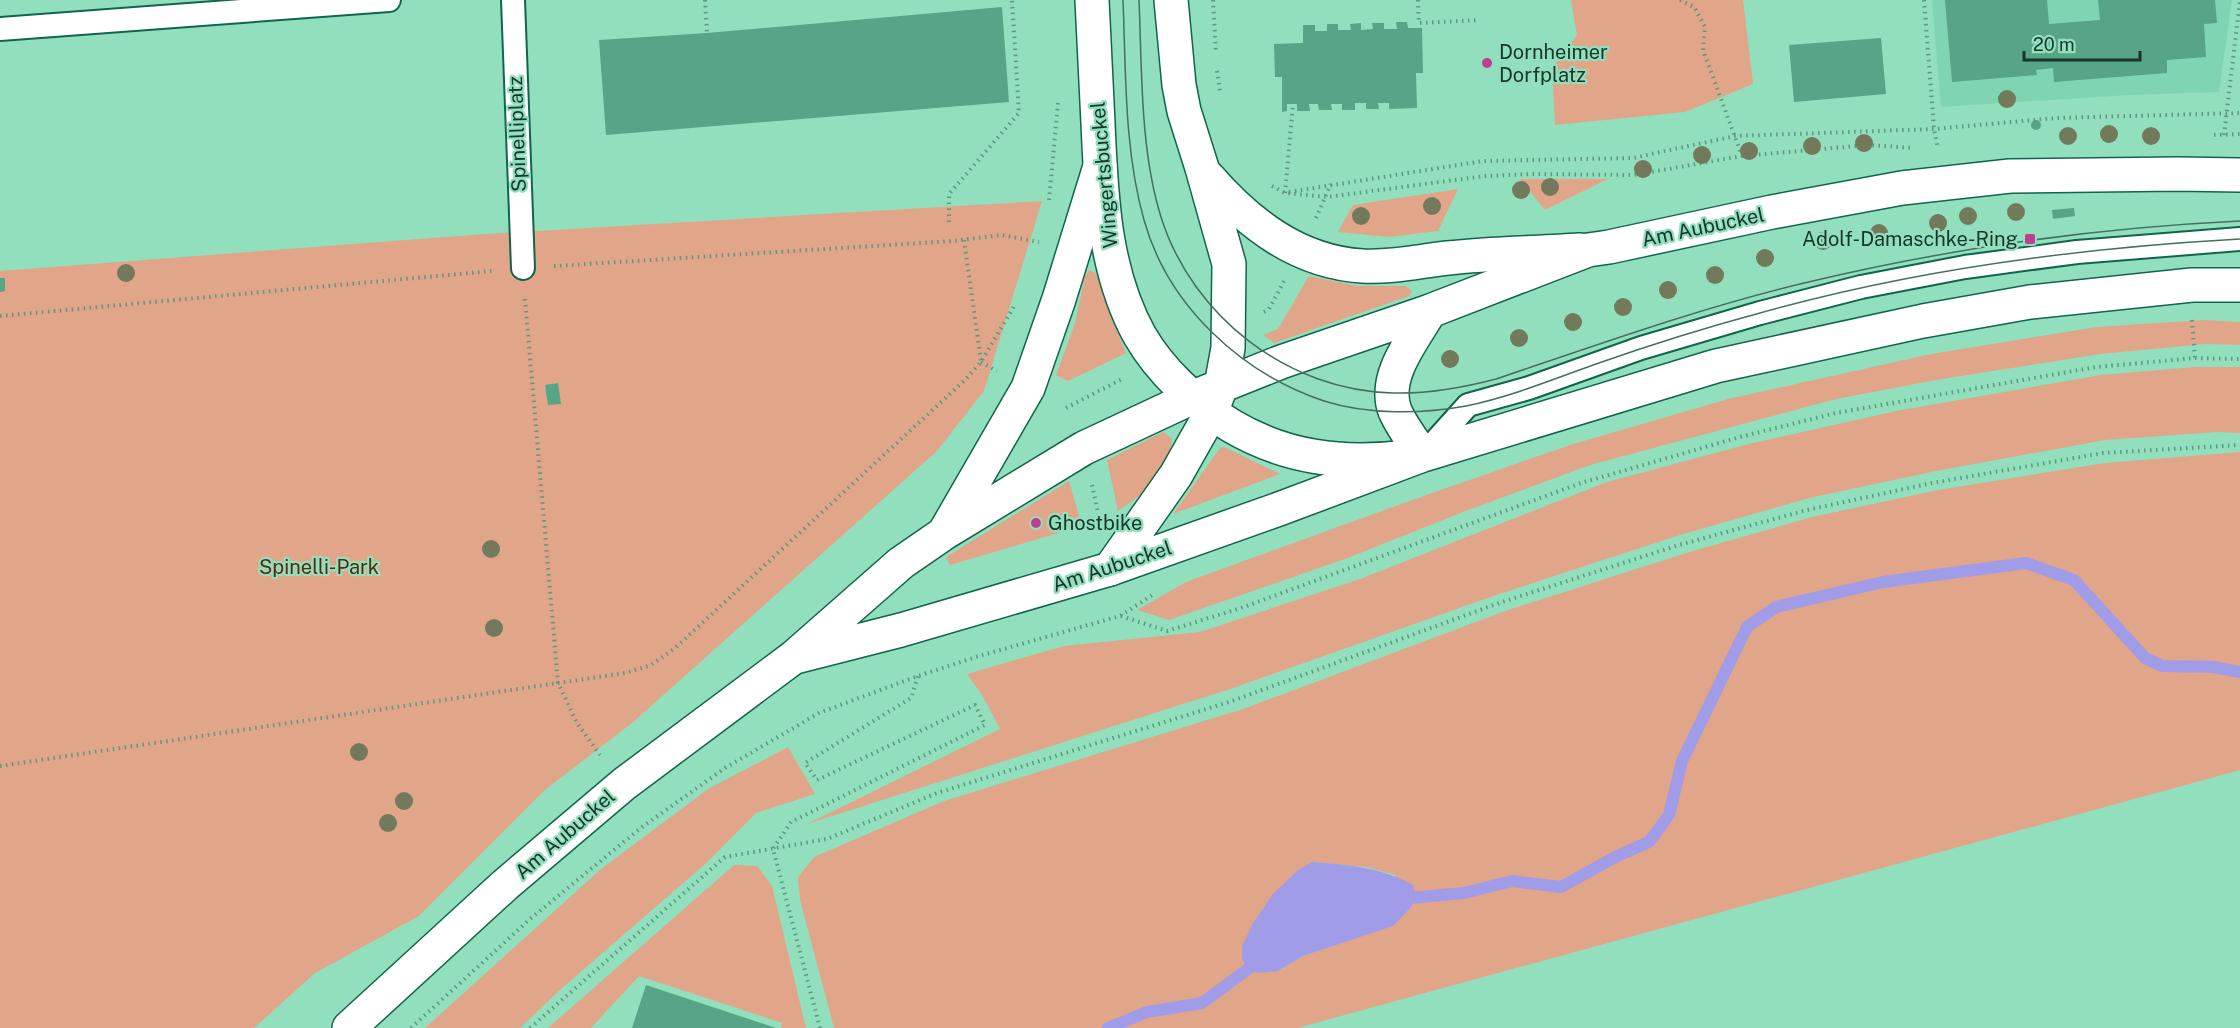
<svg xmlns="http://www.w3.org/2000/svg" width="2240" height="1028" font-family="'Public Sans',sans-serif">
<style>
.built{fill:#7fd5b1}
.green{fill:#e1a589;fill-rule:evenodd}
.water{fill:#a09ce8}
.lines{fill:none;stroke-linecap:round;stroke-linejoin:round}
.stream{stroke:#a09ce8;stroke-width:12}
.building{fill:#58a486}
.service-casing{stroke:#10664b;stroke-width:26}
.tertiary-casing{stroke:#10664b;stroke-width:36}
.secondary-casing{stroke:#10664b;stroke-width:36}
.path{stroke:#5e9880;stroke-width:4;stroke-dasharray:1.5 4.5;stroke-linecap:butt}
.service{stroke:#fff;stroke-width:22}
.tertiary{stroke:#fff;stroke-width:33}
.secondary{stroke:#fff;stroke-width:33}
.tram{stroke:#42715e;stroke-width:1.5}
.tree{fill:#737a5c}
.poi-dot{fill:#bd408f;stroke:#92dfbe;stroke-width:2}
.labels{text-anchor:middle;stroke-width:4.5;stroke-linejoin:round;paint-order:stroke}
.poi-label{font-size:20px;fill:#16362a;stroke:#92dfbe;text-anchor:start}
.street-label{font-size:20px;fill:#16362a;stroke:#92dfbe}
.park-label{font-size:20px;fill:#5a280c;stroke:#92dfbe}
</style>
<rect width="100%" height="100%" fill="#92dfbe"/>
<path class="built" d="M1932,0H2232L2219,92L2129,95L1941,107Z"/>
<path class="green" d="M1571,0H1743L1753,84L1685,112L1555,125L1552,68L1577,35Z
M1520,179H1608L1545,210Z
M1458,189L1438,231L1389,237L1338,232L1353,205Z
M1042,201L984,391L937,451L632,723L546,789L419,916L315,973L254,1028H0V271L485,234Z
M1089,270L1096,273L1109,312L1126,353L1068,381L1056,375L1075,323L1085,276Z
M1309,276L1357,286H1406L1412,291L1409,296L1274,343L1263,335L1278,329Z
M2204,320L2240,322V345L2205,344L2100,354L1936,380L1836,399L1590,465L1463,512L1345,559L1169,620L1137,610L1186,582L1401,504L1570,445L1728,399L1931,354L2097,327Z
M2195,367H2240V433L2217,432L2105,440L1936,471L1809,498L1680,535L1502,593L1230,689L807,824L1000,729L982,695L967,674L1064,646L1200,632L1360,579L1607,482L1749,444L1896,411L2101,375Z
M1163,432L1171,438C1174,470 1142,495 1118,511L1107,460Z
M1224,447L1280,474L1173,514L1220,448Z
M2240,452V770L1297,1028H834L800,900L798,877L814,857L944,801L1243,709L1508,610L1686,553L1812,517L1938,490L2105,463ZM1312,862L1365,867L1396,875L1346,941L1303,956L1279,971Z
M1069,481L1082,526L950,565L946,557Z
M788,747L815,794L756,813L704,865L562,988L520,1028H425L601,869L708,789Z
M734,865L757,866L772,886L806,1028H781L782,1023L639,976L591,1028H548Z"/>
<path class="water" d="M1312,862C1348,865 1381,867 1413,885L1415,896L1411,907L1393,926L1303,956L1278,971L1258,973L1247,968L1242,959V946L1253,923L1273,894L1297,871Z"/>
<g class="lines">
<path class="stream" d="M1398,899L1464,893L1512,881L1561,887L1617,856L1649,842L1669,815L1682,761L1747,627L1776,607L1883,582L2026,563L2074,580L2145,658L2162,666L2213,667L2240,672
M1108,1028L1147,1012L1202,1003L1259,961"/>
</g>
<path class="building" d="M1945,0H2047L2049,24L2100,20L2098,0H2215L2217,23L2204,24L2206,57L2167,60V73L2054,82L2053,68L2036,70L2037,75L1952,82Z
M1002,7L1009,102L606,135L599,40L707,33Z
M1396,22H1407L1408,28H1422L1423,73H1416L1417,108L1389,109V103H1378L1379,109H1366V103H1355V110H1342V104H1331L1332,110H1319L1318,104H1309L1310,111H1297V104H1287V111L1282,112V77H1275L1274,44L1303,43V25H1315V31H1327V24H1338V30H1351L1350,24L1361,23V30L1373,29L1372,23H1384V29H1397Z
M1881,38L1886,94L1794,102L1789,45Z
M2031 125a5 5 0 1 1 10 0a5 5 0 1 1-10 0Z
M2074,208L2075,216L2053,219L2052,210Z
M0,278H5V291L0,292Z
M558,383L561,404L548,405L545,385Z
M646,985L776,1028H632Z"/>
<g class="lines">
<g class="service-casing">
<path id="service" d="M513,0L523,268
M0,29L389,0
M1424,454L1468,405L1529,388L1641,348L1760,313L1861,287L1965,267L2077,252L2240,239"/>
</g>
<g class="tertiary-casing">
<path id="tertiary" d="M1092,0C1094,41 1096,82 1098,123C1101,195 1104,272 1140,336C1161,372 1195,403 1230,425C1285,458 1343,465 1405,457
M1208,177C1249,224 1298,262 1362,266C1391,268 1420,261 1448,258C1492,253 1536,253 1580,250
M1110,569L1176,475L1211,413L1221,386L1228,348L1229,264L1202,168L1184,111L1179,85L1171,0"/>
</g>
<g class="secondary-casing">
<path id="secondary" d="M1423,455C1413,441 1402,427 1395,411C1382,377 1413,340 1430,311
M946,530L1028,388L1059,299L1100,166
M799,656L901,630L1110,569L1279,509L1423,455L1716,366L1923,321L2030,302L2192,285H2240
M349,1028L505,885L624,784L794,657L901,563L946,532L1084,448L1191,398L1281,362L1430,311L1588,250L1609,247L1772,212L1902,188L2010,176L2178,174L2240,175"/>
</g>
<path class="path" d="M705,0L707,33
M1213,0L1216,52
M1418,0L1419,23L1478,20
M1680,0L1694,7L1705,27L1703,50L1742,156
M1924,0L1934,129L1938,149
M1217,71L1220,91
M2214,135L2240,134
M2224,135L2240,1
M1272,186L1285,193L1327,197L1485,176L1533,174L1634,175L1742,156L1868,145L1913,148
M1289,192L1483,161L1633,158L1735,136L1934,129L2056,118L2240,113
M1285,193L1293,104
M1049,200L1058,103
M1316,218L1331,184
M949,222V194L1019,113L1012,0
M964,240L981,361
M554,266L953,241L1002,235L1039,242
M525,299L558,683L577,723L600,755
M1264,312L1269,309L1284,281
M0,316L492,271
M2192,320L2195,358
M981,362L997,371
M1066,408L1124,378
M1092,485L1099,518
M1121,616L1167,631L1241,608L1581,483L1740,437L1836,413L2096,367L2195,358L2240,359
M0,766L625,673L651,665L674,649L965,380L981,362L1016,303
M411,1028L530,919L642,827L725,768L819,713L918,676L979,656L1120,616L1154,594
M530,1028L725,857L827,839L937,793L1232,701L1499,603L1679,545L1807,510L1932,483L2103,453L2240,445
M820,1028L773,849L791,822L985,725L975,705L817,780L805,763L911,698L918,676"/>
<use href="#service" class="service"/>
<use href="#tertiary" class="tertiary"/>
<use href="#secondary" class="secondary"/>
<path class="tram" d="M1123,0C1126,73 1124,149 1144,220C1168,306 1241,373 1324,401C1368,415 1422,414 1466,406C1510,397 1554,379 1596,364C1650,345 1704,328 1760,313C1916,269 2078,248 2240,239
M1139,0C1142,70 1140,150 1161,217C1192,316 1288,391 1393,393C1429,394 1462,388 1496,379C1597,345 1697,309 1800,284C1945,249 2091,228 2240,221"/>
</g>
<g class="tree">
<circle cx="2007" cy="99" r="9"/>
<circle cx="2109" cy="134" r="9"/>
<circle cx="2068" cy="136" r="9"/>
<circle cx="2151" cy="136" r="9"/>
<circle cx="1864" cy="143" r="9"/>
<circle cx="1812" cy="146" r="9"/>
<circle cx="1749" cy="151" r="9"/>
<circle cx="1702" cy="155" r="9"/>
<circle cx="1643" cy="169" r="9"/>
<circle cx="1550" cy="187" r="9"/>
<circle cx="1521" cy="190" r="9"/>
<circle cx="1432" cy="206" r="9"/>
<circle cx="2016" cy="212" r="9"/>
<circle cx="1361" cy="216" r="9"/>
<circle cx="1968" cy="216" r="9"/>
<circle cx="1938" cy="223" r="9"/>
<circle cx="1879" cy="233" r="9"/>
<circle cx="1823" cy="241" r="9"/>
<circle cx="1765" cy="258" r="9"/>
<circle cx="126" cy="273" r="9"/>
<circle cx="1715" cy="275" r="9"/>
<circle cx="1668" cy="290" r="9"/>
<circle cx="1623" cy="307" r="9"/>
<circle cx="1573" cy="322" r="9"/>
<circle cx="1519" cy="338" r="9"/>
<circle cx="1450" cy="359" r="9"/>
<circle cx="491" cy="549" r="9"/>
<circle cx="494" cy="628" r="9"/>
<circle cx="359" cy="752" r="9"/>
<circle cx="404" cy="801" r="9"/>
<circle cx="388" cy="823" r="9"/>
</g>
<g class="poi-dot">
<circle cx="1487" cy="63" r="6"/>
<rect x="2024" y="233" width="12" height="12" rx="3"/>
<circle cx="1036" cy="523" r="6"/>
</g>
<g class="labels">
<g class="poi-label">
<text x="1499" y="59">Dornheimer<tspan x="1499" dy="23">Dorfplatz</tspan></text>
<text x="2018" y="246" text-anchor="end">Adolf-Damaschke-Ring</text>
<text x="1048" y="530">Ghostbike</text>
</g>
<g class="street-label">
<text transform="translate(517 134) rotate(-92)" y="7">Spinelliplatz</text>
<text transform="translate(1104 175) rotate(-95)" y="7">Wingertsbuckel</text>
<text transform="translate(1703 227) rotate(-12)" y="7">Am Aubuckel</text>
<text transform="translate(1112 566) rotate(-18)" y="7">Am Aubuckel</text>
<text transform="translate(565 834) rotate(-41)" y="7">Am Aubuckel</text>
</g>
<g class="park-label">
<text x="319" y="574">Spinelli-Park</text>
</g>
</g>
<path d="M2024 51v9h116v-9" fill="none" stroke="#16362a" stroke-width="3"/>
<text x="2033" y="51" font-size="18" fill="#16362a" stroke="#92dfbe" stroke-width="4.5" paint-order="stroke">20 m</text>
</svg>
